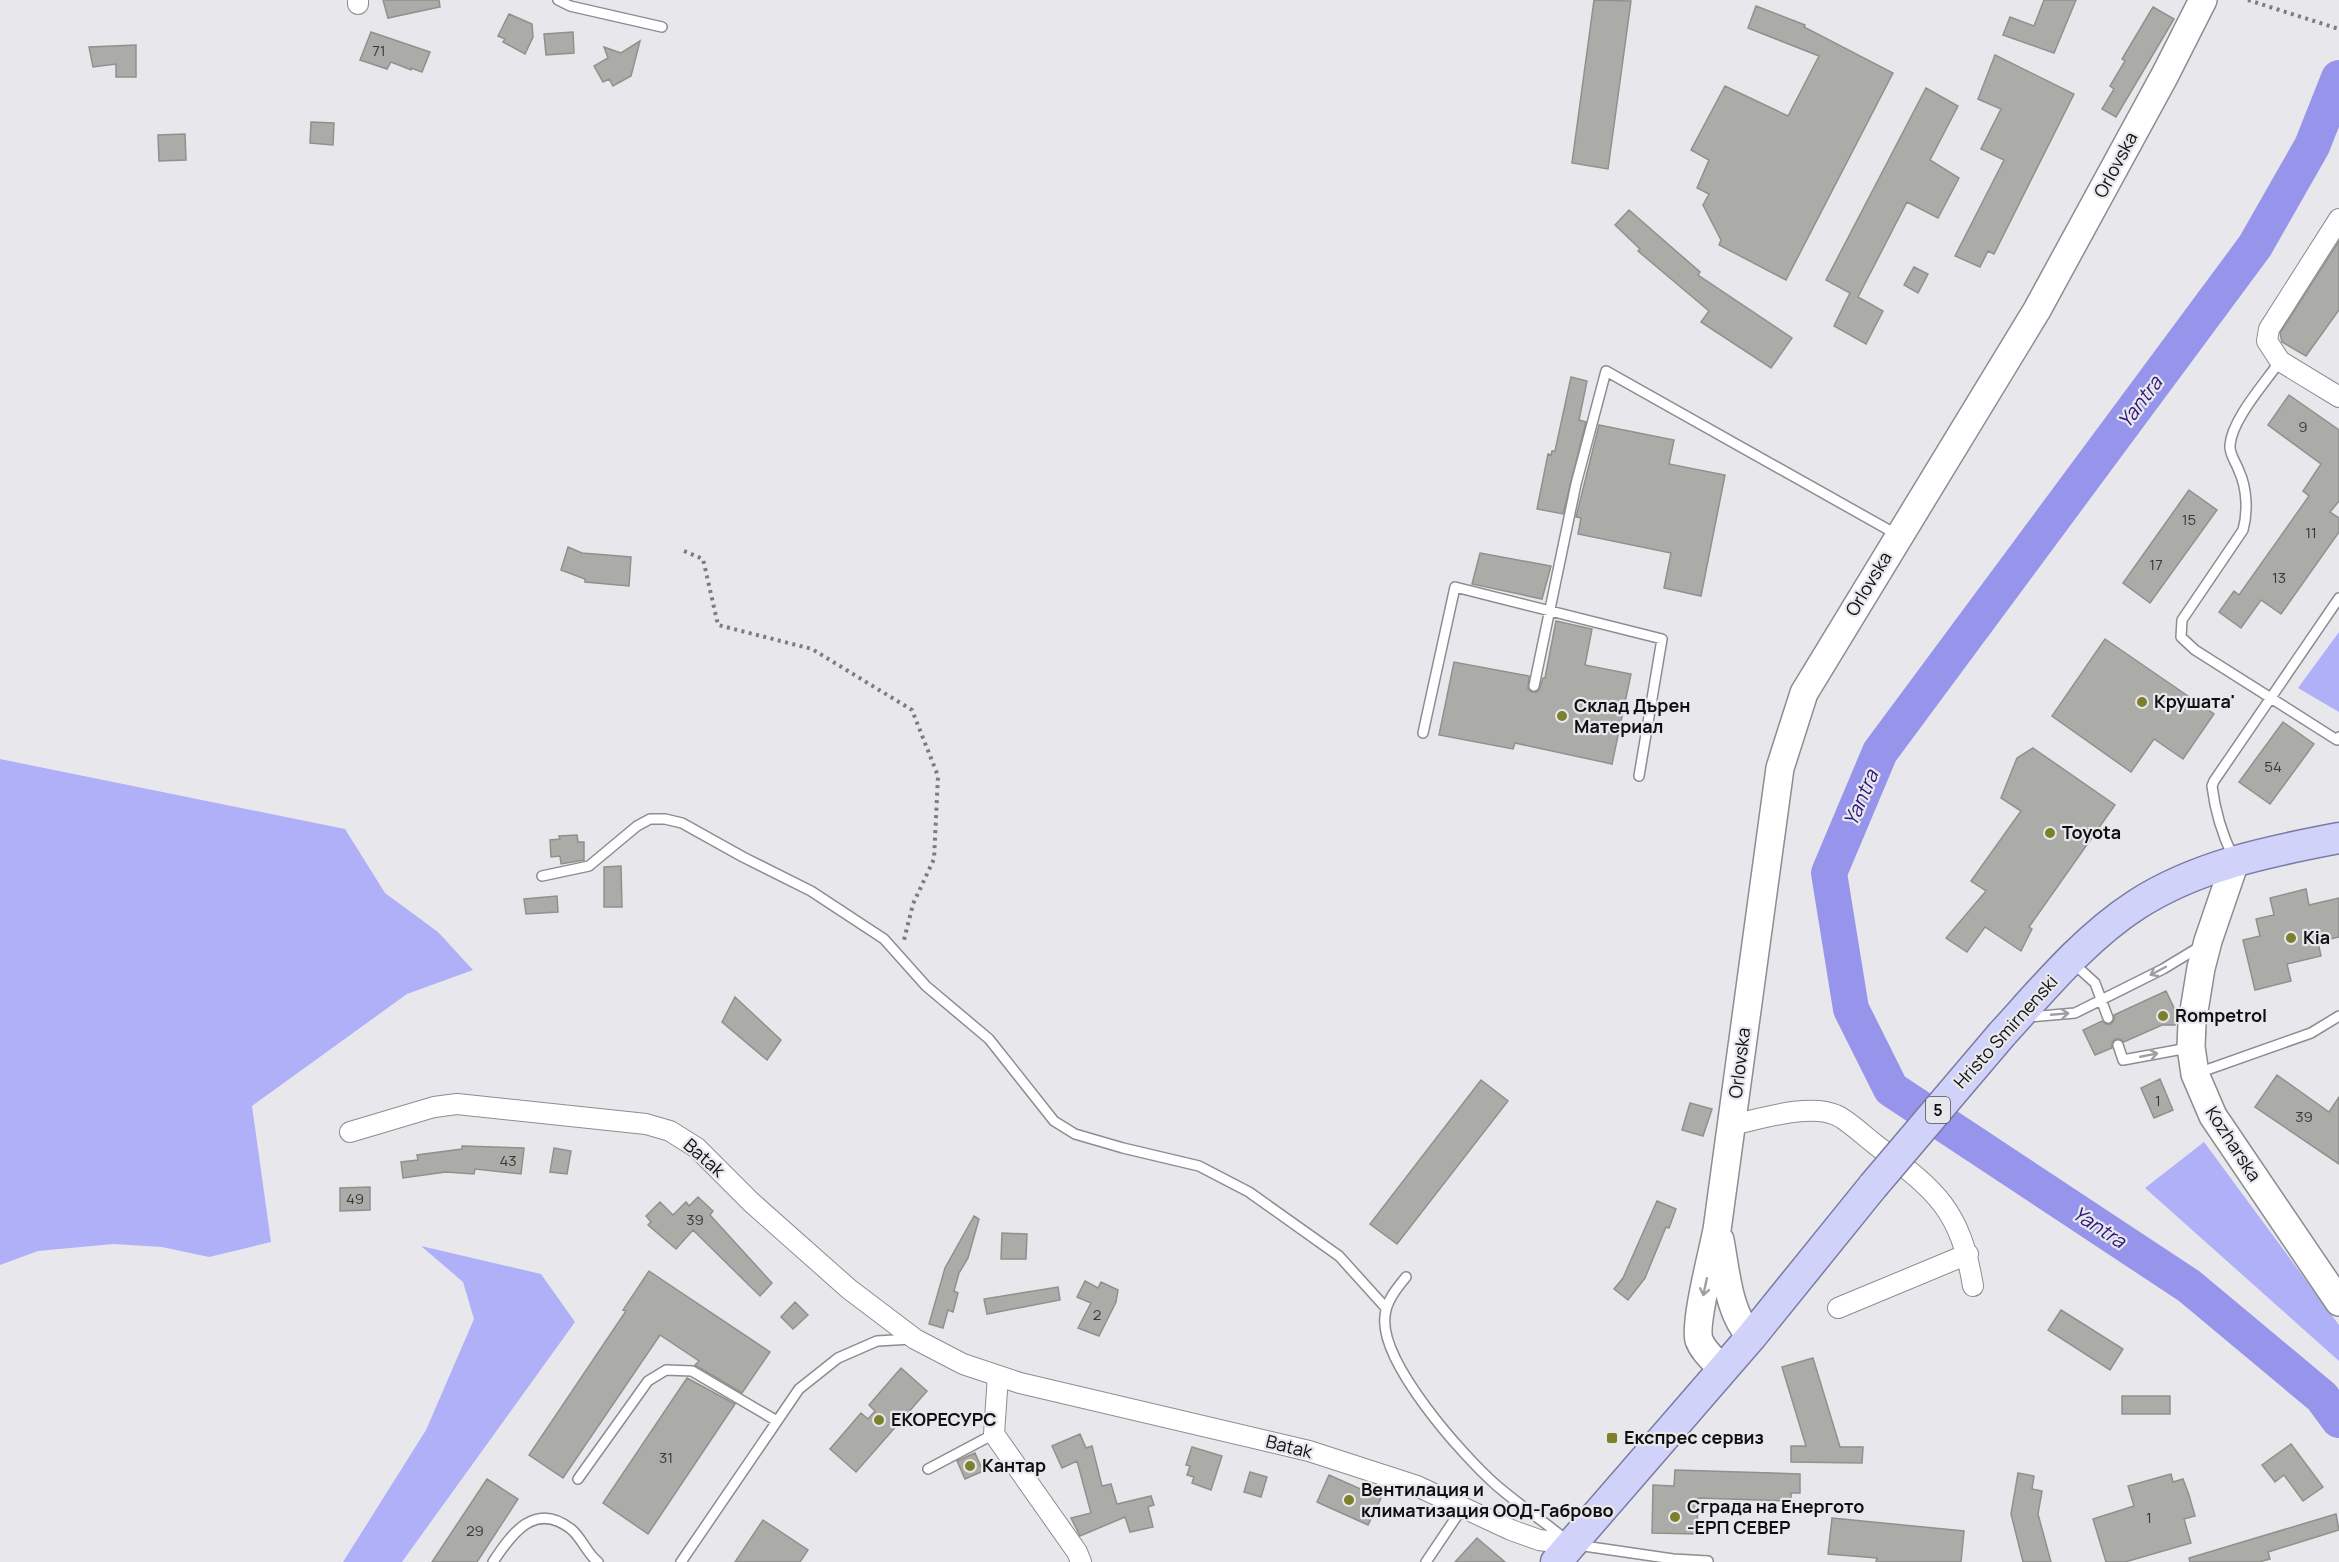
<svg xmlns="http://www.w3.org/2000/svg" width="2339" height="1562" font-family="Manrope,sans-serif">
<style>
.green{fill:#b0b0f9}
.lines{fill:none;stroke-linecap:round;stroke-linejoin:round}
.river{stroke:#9694eb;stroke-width:36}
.building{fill:#ababa8;stroke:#90908d;stroke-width:1.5}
.lane-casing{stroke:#8c8d90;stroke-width:12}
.street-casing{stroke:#8c8d90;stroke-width:22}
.secondary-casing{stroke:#8c8d90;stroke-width:30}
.primary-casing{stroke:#7a7ba5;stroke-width:33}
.path{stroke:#7d7d7f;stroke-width:4;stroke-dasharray:3 4.5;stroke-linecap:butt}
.lane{stroke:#fff;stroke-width:9}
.street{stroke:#fff;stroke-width:20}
.secondary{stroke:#fff;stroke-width:27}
.primary{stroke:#d1d2f9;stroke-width:30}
.primary-bridge-casing{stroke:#7a7ba5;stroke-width:33;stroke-linecap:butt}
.primary-bridge{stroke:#d1d2f9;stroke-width:30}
.oneway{stroke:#9f9fa0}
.poi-dot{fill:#7d802a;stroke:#e8e8ec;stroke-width:2}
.labels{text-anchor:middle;stroke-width:4.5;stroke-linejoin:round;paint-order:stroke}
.number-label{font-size:15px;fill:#373737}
.shield{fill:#e8e8ec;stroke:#515153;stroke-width:1.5}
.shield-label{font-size:16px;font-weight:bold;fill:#101011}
.street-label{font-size:18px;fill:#101011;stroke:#e8e8ec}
.poi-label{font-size:18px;font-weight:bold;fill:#101011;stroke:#e8e8ec;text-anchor:start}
.water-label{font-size:20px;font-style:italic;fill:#2e177c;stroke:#e8e8ec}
</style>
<rect width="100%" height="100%" fill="#e8e8ec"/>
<path class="green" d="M2339,632V712L2298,688Z
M0,759L345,829L385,893L438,932L473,970L407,994L252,1106L271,1242L209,1257L162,1247L113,1244L38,1251L0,1265Z
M2204,1142L2339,1325V1361L2145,1188Z
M421,1246L541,1274L575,1322L402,1562H343L426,1430L474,1319L463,1282Z"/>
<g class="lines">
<path class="river" d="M2339,78L2312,146L2255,246L1880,752L1829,873L1851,1009L1891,1089L2189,1286L2322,1397L2339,1420"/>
</g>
<path class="building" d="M383,0H439L440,7L388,18Z
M1594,0L1631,1L1608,169L1572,163Z
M2044,0H2076L2054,53L2003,35L2010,17L2034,26Z
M1756,6L1805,25L1804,27L1893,73L1786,280L1719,245L1721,240L1703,205L1709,194L1697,188L1709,160L1691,150L1725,86L1788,116L1819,56L1748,28Z
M2153,7L2174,19L2116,117L2102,109L2114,89L2110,86L2125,61L2122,59Z
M509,14L532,24L533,37L525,54L503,42L505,39L498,36Z
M371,32L430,52L422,72L411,68V70L391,62L387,69L360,60Z
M573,32L574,53L546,55L544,34Z
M640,41L631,76L613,86L609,79L603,82L594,66L608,58L604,47L621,53Z
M136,45V77H116V64L93,67L89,47Z
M1995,55L2074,94L1994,254L1988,251L1980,267L1955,256L2004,160L1981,149L2001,109L1978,99Z
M1926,88L1958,106L1930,160L1959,178L1938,218L1907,202L1858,297L1883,311L1866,344L1834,326L1850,293L1826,280Z
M311,122L334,123L333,145L310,143Z
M185,134L186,160L159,161L158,135Z
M1629,210L1700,272L1698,275L1792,338L1771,368L1701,322L1709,311L1638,251L1640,249L1615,225Z
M2339,241V310L2306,356L2282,342L2280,333Z
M1914,267L1928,274L1918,293L1904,285Z
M1571,377L1587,381L1579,420L1586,422L1563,514L1537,509L1548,454L1551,455L1552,451H1555Z
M2289,395L2339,430V501L2330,512L2339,518V532L2281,614L2261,600L2241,628L2219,612L2234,591L2239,595L2309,496L2303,491L2321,464L2268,425Z
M1599,425L1674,440L1669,464L1725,475L1701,596L1664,588L1671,553L1578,534L1581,518L1576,517Z
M2189,490L2217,510L2150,603L2123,583Z
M568,547L582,553L631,557L629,586L585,582V579L561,570Z
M1480,553L1551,566L1542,599L1472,584Z
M1556,621L1592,629L1585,665L1631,674L1612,764L1515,743L1513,749L1439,735L1454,662L1529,676L1528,689L1532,692H1537L1540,688L1543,678H1545Z
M2105,639L2214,714L2183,759L2154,739L2131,772L2052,716Z
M2283,722L2314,744L2270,804L2239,782Z
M2033,748L2115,805L2029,927L2032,929L2021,951L1985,927L1967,952L1946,938L1986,891L1971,881L2021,811L2001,798L2017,758Z
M577,835L578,842H584V860L561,864L560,856L551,857L550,840L560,839L559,836Z
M621,866L622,907H604V867Z
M2306,889L2309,905L2339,898V937L2318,942L2321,956L2287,964L2291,981L2255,990L2243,940L2260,936L2256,919L2274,915L2270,898Z
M557,896L558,912L526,914L524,899Z
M2166,991L2176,1012L2175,1025H2162L2124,1042L2120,1039H2115L2112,1043V1048L2095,1055L2083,1030L2102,1021L2106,1024H2111L2114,1020V1015Z
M735,997L781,1040L767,1060L722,1022Z
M2277,1075L2329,1112L2339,1097V1164L2255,1107Z
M2160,1079L2173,1110L2154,1118L2141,1088Z
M1481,1080L1508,1101L1397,1244L1370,1224Z
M1690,1103L1712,1109L1703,1136L1682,1130Z
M462,1146L524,1148L521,1174L475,1169L474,1174L446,1172L403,1178L401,1162L418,1160L417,1155L462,1149Z
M554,1148L571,1151L567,1174L550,1172Z
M370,1187V1210L340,1211V1188Z
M698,1197L713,1211L710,1215L772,1283L760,1296L693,1230L676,1249L648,1225L651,1222L646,1216L660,1202L673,1215L686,1202L689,1206Z
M1657,1201L1676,1209L1669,1228L1666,1227L1645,1278L1628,1300L1614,1289L1623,1278Z
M974,1216L979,1219L968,1258L959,1273L954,1291L958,1293L953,1312L948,1310L943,1328L929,1324L945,1268Z
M1002,1233L1027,1234L1026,1259H1001Z
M649,1271L770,1352L742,1393L695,1365L699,1361L660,1335L563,1478L529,1455L626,1311L623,1310Z
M1085,1281L1098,1288L1101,1282L1118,1290L1116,1302L1099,1336L1078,1328L1091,1303L1077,1297Z
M1058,1287L1060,1300L987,1314L984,1299Z
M795,1302L808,1315L793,1329L781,1317Z
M2061,1310L2123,1349L2110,1370L2048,1330Z
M1813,1358L1840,1447H1863L1862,1463L1791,1462V1446H1806L1782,1367Z
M901,1368L927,1391L856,1472L830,1449L861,1413L868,1419L875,1411L869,1405Z
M687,1378L735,1404L648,1534L603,1503Z
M2122,1396H2170V1414H2122Z
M1080,1434L1086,1448L1092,1446L1102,1486L1111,1484L1117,1504L1151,1496L1154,1505L1148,1507L1153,1527L1130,1532L1125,1517L1080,1536L1071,1518L1091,1513L1077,1461L1062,1468L1052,1446Z
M2291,1444L2323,1487L2303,1501L2284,1475L2275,1482L2262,1465Z
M1192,1447L1222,1456L1211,1490L1192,1483L1194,1477L1187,1475L1190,1466L1186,1465Z
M975,1453L983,1471L965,1479L957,1461Z
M1675,1470L1800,1474V1493H1791V1501L1698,1498L1697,1534L1652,1533L1653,1485L1674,1486Z
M1250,1472L1267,1477L1261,1497L1244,1492Z
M2018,1473L2034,1476L2032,1489L2042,1491L2038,1514L2051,1562H2023L2011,1514Z
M2171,1474L2173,1482L2183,1479L2189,1495L2195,1516L2184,1519L2191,1543L2125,1562H2106L2093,1519L2134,1506L2128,1486Z
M1329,1475L1381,1498L1368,1525L1317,1502Z
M487,1479L518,1499L477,1562H432Z
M2336,1514L2339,1530L2268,1552L2270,1559L2259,1562H2190L2189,1558Z
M1832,1518L1964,1531L1961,1562H1876L1877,1558L1828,1554Z
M763,1520L808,1550L800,1562H735Z
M1477,1538L1505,1562H1455Z"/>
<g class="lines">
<g class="lane-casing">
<path id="lane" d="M558,0L570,6L662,27
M2280,361C2265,383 2232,419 2230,445C2229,454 2236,462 2239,471C2247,488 2248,512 2243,530L2182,620L2181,637L2195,650L2337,740L2339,737
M1534,686L1576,484L1606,371L1896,534
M1423,733L1455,587L1662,639L1639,776
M2233,857C2222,834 2215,811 2212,786L2214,781L2339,598
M542,876L589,866L637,826L650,819H665L682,823L743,857L811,891L884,939L926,986L989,1039L1054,1121L1075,1134L1123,1148L1199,1166L1249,1192L1339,1256L1386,1308
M2073,963L2095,983L2108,1018
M2028,1017L2075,1013L2163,969L2201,946
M2118,1045L2123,1060L2188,1048
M2198,1073L2311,1033L2339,1016
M1406,1277C1397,1288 1386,1301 1385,1316C1379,1362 1463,1456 1496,1485C1518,1504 1542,1520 1565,1539
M928,1469L994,1434
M578,1479L648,1381L666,1370L692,1371L777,1421
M1577,1545L1673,1559L1708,1561
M493,1562C512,1533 535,1501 571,1529C582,1538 587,1554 598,1562
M681,1562L799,1389L838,1358L877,1341L912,1339
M1426,1562L1463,1507"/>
</g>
<g class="street-casing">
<path id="street" d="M358,0V4
M2339,219L2269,329L2267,341L2280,361L2339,397
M1732,1125C1760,1119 1809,1103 1836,1115C1848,1120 1865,1137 1876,1145C1936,1191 1960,1208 1973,1286
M350,1132L434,1107L457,1104L646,1124L670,1131L697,1148L751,1202L849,1289L915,1339L963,1364L1020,1383L1309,1451L1417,1486L1511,1530L1539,1540L1571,1544
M1838,1308L1968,1254
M998,1376L994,1434L1077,1552L1081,1562"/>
</g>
<g class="secondary-casing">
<path id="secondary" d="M2235,862L2208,941L2201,968L2192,1023L2191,1047L2195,1074L2213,1116L2339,1302
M1720,1240C1726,1271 1728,1313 1751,1337
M1722,1369C1714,1360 1703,1351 1699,1340C1694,1324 1713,1250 1717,1230L1780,768L1804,693L2037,310L2165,75L2203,0"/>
</g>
<g class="primary-casing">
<path id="primary" d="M2002,1034C2043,989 2085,938 2136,905C2196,866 2270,851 2339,838
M1556,1562L1751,1337L1873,1186"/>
</g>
<path class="path" d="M2248,0L2339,29
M684,551L703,559L718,625L812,649L912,710L938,776L934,859L913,904L904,940"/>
<use href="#lane" class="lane"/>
<use href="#street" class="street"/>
<use href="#secondary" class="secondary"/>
<use href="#primary" class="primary"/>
<g class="primary-bridge-casing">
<path id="primary-bridge" d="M1873,1186L2002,1034"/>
</g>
<use href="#primary-bridge" class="primary-bridge"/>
</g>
<defs><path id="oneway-shaft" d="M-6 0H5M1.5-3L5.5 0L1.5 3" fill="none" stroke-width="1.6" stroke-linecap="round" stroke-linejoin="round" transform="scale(1.5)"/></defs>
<g class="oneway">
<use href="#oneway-shaft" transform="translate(2158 971) rotate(152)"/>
<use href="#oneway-shaft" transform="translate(2060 1014) rotate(-5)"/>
<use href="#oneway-shaft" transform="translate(2149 1055) rotate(-11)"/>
<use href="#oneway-shaft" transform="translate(1705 1287) rotate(102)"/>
</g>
<g class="poi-dot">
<circle cx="2142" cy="702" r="6"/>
<circle cx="1562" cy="716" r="6"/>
<circle cx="2050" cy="833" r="6"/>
<circle cx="2291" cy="938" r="6"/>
<circle cx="2163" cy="1016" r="6"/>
<circle cx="879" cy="1420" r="6"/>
<rect x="1606" y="1432" width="12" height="12" rx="3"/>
<circle cx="970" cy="1466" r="6"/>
<circle cx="1349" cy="1500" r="6"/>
<circle cx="1675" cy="1517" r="6"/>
</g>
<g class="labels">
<g class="number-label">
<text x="379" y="56">71</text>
<text x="2303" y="432">9</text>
<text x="2189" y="525">15</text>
<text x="2311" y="538">11</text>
<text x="2156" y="570">17</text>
<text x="2279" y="583">13</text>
<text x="2273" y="772">54</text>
<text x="2158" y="1106">1</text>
<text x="2304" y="1122">39</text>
<text x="508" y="1166">43</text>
<text x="355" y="1204">49</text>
<text x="695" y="1225">39</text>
<text x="1097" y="1320">2</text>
<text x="666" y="1463">31</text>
<text x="2149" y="1523">1</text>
<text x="475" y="1536">29</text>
</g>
<rect class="shield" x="1926" y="1097" width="24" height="26" rx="4.5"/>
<g class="shield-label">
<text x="1938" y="1116">5</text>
</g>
<g class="street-label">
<text transform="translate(2116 165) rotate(-62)" y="6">Orlovska</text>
<text transform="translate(1869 584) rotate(-59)" y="6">Orlovska</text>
<text transform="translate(2006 1032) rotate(-48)" y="6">Hristo Smirnenski</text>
<text transform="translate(1740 1063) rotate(-83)" y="6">Orlovska</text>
<text transform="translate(2233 1144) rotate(57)" y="6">Kozharska</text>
<text transform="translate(704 1158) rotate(41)" y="6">Batak</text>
<text transform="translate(1289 1447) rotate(14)" y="6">Batak</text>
</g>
<g class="poi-label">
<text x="2154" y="708">Крушата'</text>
<text x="1574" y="712">Склад Дърен<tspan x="1574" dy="21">Материал</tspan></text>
<text x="2062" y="839">Toyota</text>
<text x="2303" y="944">Kia</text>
<text x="2175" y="1022">Rompetrol</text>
<text x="891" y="1426">ЕКОРЕСУРС</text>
<text x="1624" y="1444">Експрес сервиз</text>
<text x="982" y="1472">Кантар</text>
<text x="1361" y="1496">Вентилация и<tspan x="1361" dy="21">климатизация ООД-Габрово</tspan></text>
<text x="1687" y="1513">Сграда на Енергото<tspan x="1687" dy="21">-ЕРП СЕВЕР</tspan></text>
</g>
<g class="water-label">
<text transform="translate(2140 402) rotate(-53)" y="7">Yantra</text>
<text transform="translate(1861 798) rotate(-67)" y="7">Yantra</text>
<text transform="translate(2099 1227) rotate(33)" y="7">Yantra</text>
</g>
</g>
</svg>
